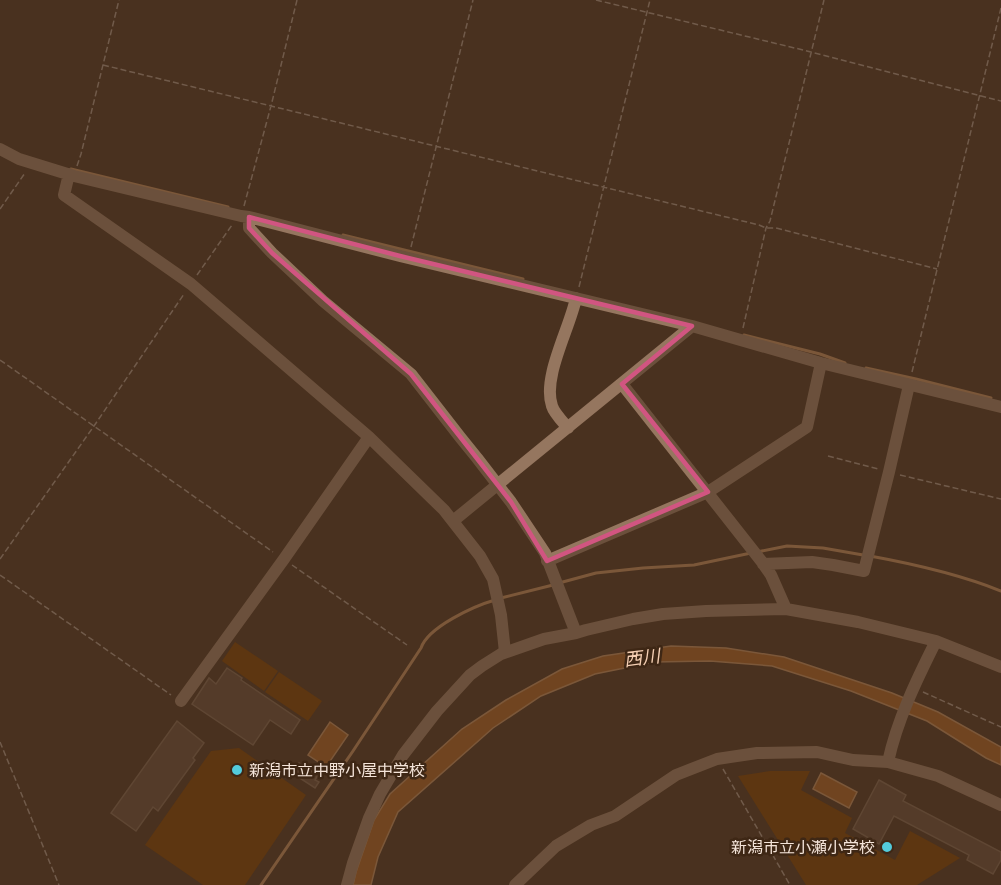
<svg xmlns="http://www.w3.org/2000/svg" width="1001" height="885" font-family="Roboto,'Noto Sans JP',sans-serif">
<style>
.green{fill:#753c00}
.water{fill:#9f5c22;stroke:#b88559;stroke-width:1.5}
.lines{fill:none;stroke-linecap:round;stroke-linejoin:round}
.stream{stroke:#b88559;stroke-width:3}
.building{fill:#624836;stroke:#7a604c;stroke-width:1.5}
.path{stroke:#a18d7f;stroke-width:1.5;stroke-dasharray:6 3;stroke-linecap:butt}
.minor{stroke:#95765f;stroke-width:12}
.marked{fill:none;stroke:#d15581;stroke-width:4.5;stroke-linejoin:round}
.poi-dot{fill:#53cbdb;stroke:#3e2715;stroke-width:2}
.labels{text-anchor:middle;stroke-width:5;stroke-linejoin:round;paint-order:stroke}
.poi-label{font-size:16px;fill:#f4e4d9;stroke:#3e2715;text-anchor:start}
.water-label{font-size:18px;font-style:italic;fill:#f5cfb3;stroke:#3e2715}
</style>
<rect width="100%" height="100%" fill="#49311f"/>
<path class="green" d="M235,642L278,671L264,691L222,661Z
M279,672L322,701L308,721L265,692Z
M239,748L306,795L245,885H203L145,845L211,751Z
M770,771H810L801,790L852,818L845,833L895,860L910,831L960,858L917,885H806L738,776Z"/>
<path class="water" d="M671,646L726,648L784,657L892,693L938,712L1001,747V765L986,758L927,721L851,691L772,666L710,661L654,662L595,674L541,696L493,728L398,812L378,857L371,885H353L356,872L374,820L390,794L462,729L506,700L562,669L603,656Z
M330,722L348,735L326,767L308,755Z
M821,773L857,792L849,808L813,789Z"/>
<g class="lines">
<path class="stream" d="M71,169L228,207
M343,235L523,279
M744,335L820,354L845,363
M866,368L916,379L991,398
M757,552L787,546L823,548L863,555
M870,556C914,564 959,574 1001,591
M559,583L596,573L643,568L694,565L751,553
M501,598L553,585
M261,885L353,751L421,648C428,627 474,606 495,600"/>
</g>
<path class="building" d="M227,668L242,678L241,680L300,720L291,734L270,720L253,745L192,704L209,678L216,684Z
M177,721L204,743L193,758L195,760L158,811L153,807L136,831L111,813Z
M299,763L318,775L315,780L319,782L315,788L292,773Z
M879,780L906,795L903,801L1001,852V860L993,874L967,860L969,855L894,816L879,844L853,829Z"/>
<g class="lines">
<path class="path" d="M596,0L803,50L1001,101
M103,65L759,225L766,228H776L937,269
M77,166L81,154L119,0
M244,206L271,106L297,0
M0,209L25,173
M411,247L473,0
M197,275L232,225
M579,287L650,0
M743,328L766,228L770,221L824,0
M0,360L273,552
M912,372L1001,8
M828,456L878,469
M900,475L1001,499
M0,559L94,426L184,294
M292,565L407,645
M0,575L171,695
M923,692L1001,727
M0,742L59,885
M723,769L790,885"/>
<path class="minor" d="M0,149L19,159L74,176L241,216L249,217L400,256L692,326L821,363L1001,407
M69,174L64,195L191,284L369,437L444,510L480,556L493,579L501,615L505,652
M249,217V228L272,253L323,301L411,374L460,437L477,458L511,502L545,553L576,633
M622,384L762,562L771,575L786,609
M568,428C563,422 554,413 552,406C542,377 570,328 576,298
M453,521L692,326
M547,561L708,492L807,427L821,363
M763,564L812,562L833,565L864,571L889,472L909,385
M181,701L284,559L369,437
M888,762C897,720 917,679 936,641
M347,885L353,863L369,818L380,794L403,755L437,711L470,675L482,666L501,654L544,639L576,633L586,630L633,619L663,614L706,611L786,609L858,622L936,641L1001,667
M515,885L556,846L591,825L615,816L676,775L717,759L757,753L817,752L853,760L888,762L938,776L1001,805"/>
</g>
<path d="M0 0H1001V885H0ZM249,217L400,256L692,326L622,384L708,492L547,561L511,502L411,374L272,253L249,228Z" fill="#49311f" fill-opacity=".55" fill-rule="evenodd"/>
<path class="marked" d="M249,217L400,256L692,326L622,384L708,492L547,561L511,502L411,374L272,253L249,228Z"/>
<g class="poi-dot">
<circle cx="237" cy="770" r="6"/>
<circle cx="887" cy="847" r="6"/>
</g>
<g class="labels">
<g class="poi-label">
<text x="249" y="776">新潟市立中野小屋中学校</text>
<text x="875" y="853" text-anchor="end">新潟市立小瀬小学校</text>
</g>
<g class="water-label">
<text transform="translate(642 658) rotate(-7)" y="6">西川</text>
</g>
</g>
</svg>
